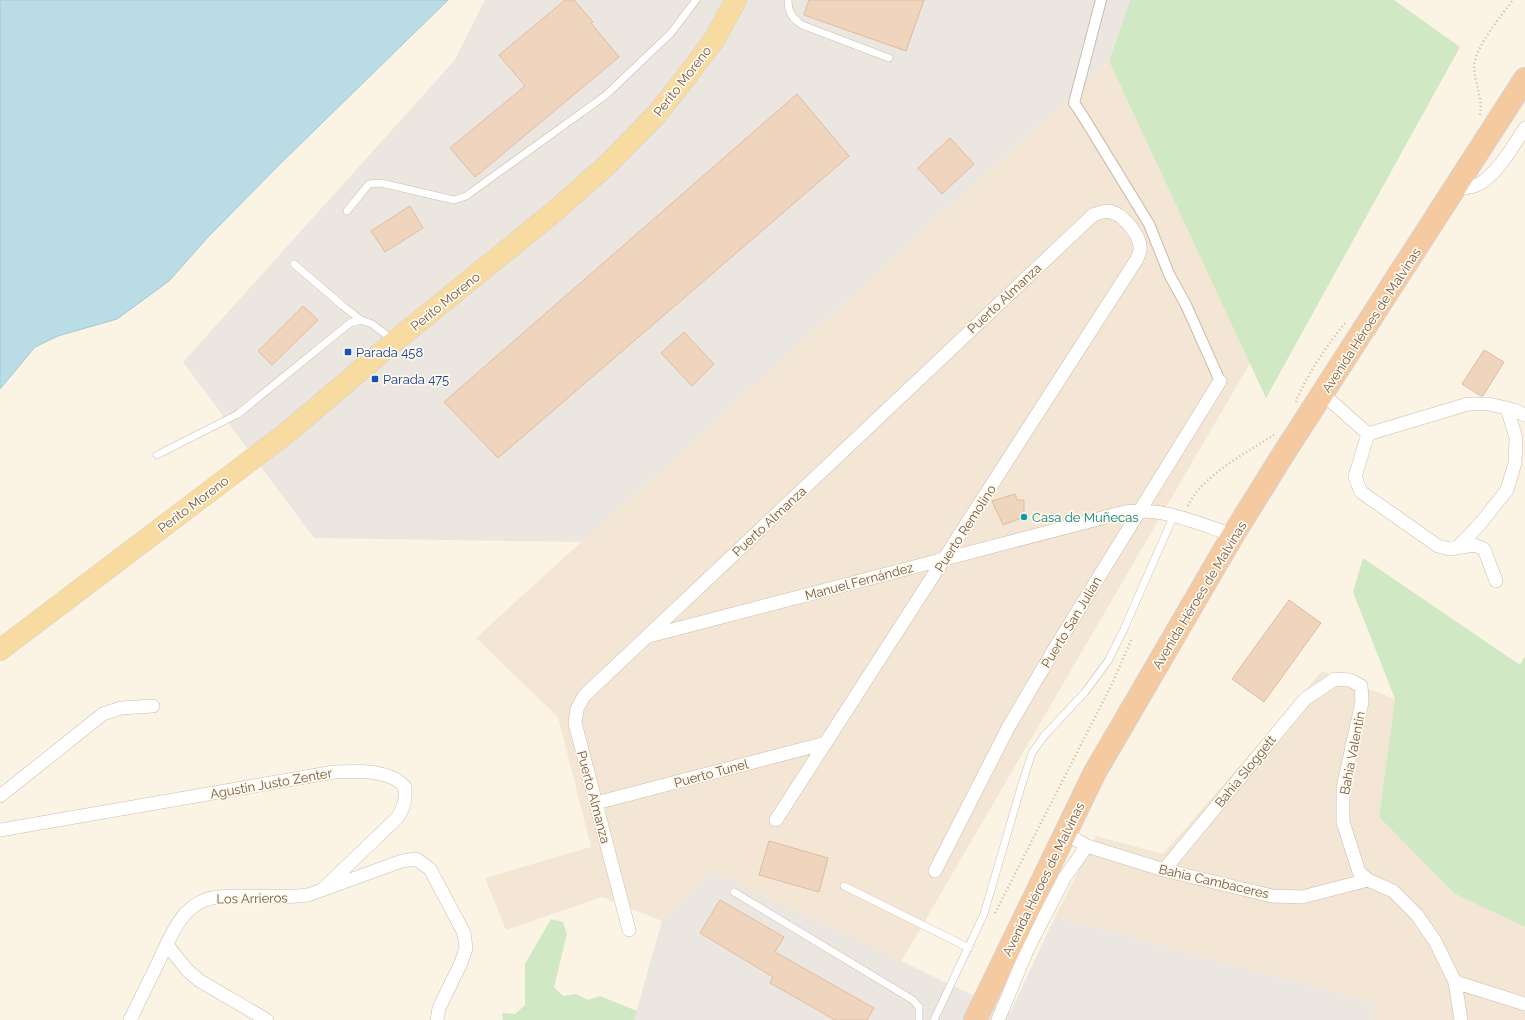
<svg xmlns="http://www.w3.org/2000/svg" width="1525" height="1020" font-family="Raleway,sans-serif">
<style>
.residential{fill:#f3e6d4}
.industrial{fill:#ebe6df}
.green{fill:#d1e8c4}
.water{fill:#badce4;stroke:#a1cad5}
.building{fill:#efd4be;stroke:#e1bc9f}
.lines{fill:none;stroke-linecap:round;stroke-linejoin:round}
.service-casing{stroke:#ccbcac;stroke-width:8}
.pedestrian-casing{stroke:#ccbcac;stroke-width:12}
.minor-casing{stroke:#ccbcac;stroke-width:14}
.primary-casing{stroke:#d8d1cd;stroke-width:22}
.trunk-casing{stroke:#d8d1cd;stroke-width:24}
.path{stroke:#d4b8a1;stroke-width:2.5;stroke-dasharray:1 3;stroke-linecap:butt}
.service{stroke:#fff;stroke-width:7}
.pedestrian{stroke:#fff;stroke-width:10}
.minor{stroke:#fff;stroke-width:13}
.primary{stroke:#f7dba0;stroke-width:21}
.trunk{stroke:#f5caa0;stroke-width:22}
.transit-dot{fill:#1a4fb4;stroke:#fef8eb;stroke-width:1.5}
.culture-dot{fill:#0f9aa8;stroke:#fef8eb;stroke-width:1.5}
.labels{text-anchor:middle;stroke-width:3.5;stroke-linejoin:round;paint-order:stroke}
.street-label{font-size:13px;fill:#735c4b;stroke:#fef8eb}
.transit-label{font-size:13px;fill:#164399;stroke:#fef8eb;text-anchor:start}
.culture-label{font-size:13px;fill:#0d838f;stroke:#fef8eb;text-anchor:start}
</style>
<rect width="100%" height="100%" fill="#fbf4e5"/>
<path class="residential" d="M1109,61L1250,363L901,962L712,871L662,921L602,897L506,930L485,878L591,847L558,717L476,638Z
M1322,671L1395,699L1379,817L1455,894L1525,927V1020H1373L1377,1004L1055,917L1096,836L1163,854Z"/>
<path class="industrial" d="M485,0H1130L1109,61L582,542L314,538L183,362L454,61Z
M712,871L1010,1013L1055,917L1377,1004L1373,1020H634L662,921Z"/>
<path class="green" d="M1130,0H1394L1460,47L1266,398L1109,61Z
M1363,558L1520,665L1525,656V927L1455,894L1379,817L1395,699L1353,592Z
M551,919L563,922L567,934L554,987L563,996L576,994L588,1000L600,996L637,1011L634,1020H503L502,1013L515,1014L525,1005V964Z"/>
<path class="water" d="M0,0H448L280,164L209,236L169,281L117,319L58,336L35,347L0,389Z"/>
<path class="building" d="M565,0H574L593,22L591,23L619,57L475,177L450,148L525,86L499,55Z
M809,0H924L906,51L804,15Z
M797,94L849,156L498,458L444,402Z
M950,138L974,164L942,194L918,168Z
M410,206L423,228L385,252L371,231Z
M303,306L318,320L272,365L258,351Z
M684,332L714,364L692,386L661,353Z
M1484,350L1504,362L1483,396H1481L1462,384Z
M1015,494L1017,500H1024V517L1003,525L992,501Z
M1289,600L1321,623L1264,702L1232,679Z
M769,841L828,858L819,892L759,875Z
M720,900L784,937L775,952L874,1008L867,1020H835L770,983L773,977L700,933Z"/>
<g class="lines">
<g class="service-casing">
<path id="service" d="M788,0C788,12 792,18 802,25L889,58
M347,211L369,184L381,183L454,200L466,196L606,95L671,33L696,0
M294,264L343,306L361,320
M157,455L238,414L350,323L361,320L372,324L393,340
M844,886L969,948
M734,892L913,1000L919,1007V1020
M934,1020L984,914L1021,787L1032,753L1044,736L1085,692L1108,661L1124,629L1174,515"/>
</g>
<g class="pedestrian-casing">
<path id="pedestrian" d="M1101,0L1074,103L1081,113L1149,224L1169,274L1186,305L1220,381"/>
</g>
<g class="minor-casing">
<path id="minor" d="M1455,188C1461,188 1468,188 1474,186C1494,180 1514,145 1525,128
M1323,394L1368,434L1468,404H1489L1514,410L1525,415
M1368,434L1355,477L1361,492L1438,546L1450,549L1474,545L1484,549L1496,581
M1457,548L1480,524L1507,490L1515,463L1516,438L1507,408
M649,636L1125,512C1164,507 1197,523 1233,535
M0,796L103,714L121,708L153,706
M596,803L826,743
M0,830L334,772C353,771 378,770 395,779C399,781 402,784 405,787C406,800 404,808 397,818L322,890
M1065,833L1087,846L1164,870L1272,896L1302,897L1368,880
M1164,870L1305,699L1335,679L1350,680L1361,686L1362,702L1343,788V822L1359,872L1368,880L1393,891L1417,915L1435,941L1455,982L1461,1020
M935,871L1009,726L1058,643L1220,381
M629,930L575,723L577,709L584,696L1093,215C1099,213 1105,210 1111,212C1123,214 1142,237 1140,250C1140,252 1138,256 1137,259L776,820
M167,945L188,971L200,981L267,1020
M1028,948L1065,877L1087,846
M1455,982L1525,1004
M130,1020C139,1002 148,983 157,965C171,936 182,900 219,897C248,894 278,899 308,895L402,861L416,859L430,869L464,933L466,948L461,963L439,1008L437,1020
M998,1020L1028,948L1029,940"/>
</g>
<g class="primary-casing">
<path id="primary" d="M0,650L288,432L395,341L555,211L607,165L656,115L687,76L714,40L736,0"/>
</g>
<g class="trunk-casing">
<path id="trunk" d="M975,1020L1095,772L1126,719L1233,535L1284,453L1525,79"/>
</g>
<path class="path" d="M1480,115C1483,96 1474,83 1474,66C1475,47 1501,16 1513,0
M1296,402C1305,377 1329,342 1346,322
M1188,506C1202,475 1247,453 1275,434
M995,913L1113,682L1132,638"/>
<use href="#service" class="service"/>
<use href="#pedestrian" class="pedestrian"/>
<use href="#minor" class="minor"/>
<use href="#primary" class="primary"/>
<use href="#trunk" class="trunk"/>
</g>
<g class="transit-dot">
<rect x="344" y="348" width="8" height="8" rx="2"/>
<rect x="371" y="375" width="8" height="8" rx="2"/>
</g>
<circle class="culture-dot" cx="1024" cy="517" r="4"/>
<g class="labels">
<g class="street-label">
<text transform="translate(682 81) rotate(-52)" y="5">Perito Moreno</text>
<text transform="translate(1004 298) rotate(-43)" y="5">Puerto Almanza</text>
<text transform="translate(445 301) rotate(-39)" y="5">Perito Moreno</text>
<text transform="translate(1371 320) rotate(-57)" y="5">Avenida Héroes de Malvinas</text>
<text transform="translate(193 504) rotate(-37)" y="5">Perito Moreno</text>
<text transform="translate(769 521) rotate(-43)" y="5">Puerto Almanza</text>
<text transform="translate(965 528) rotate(-57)" y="5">Puerto Remolino</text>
<text transform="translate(859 581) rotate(-15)" y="5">Manuel Fernández</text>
<text transform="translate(1199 595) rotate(-59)" y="5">Avenida Héroes de Malvinas</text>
<text transform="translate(1071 622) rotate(-59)" y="5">Puerto San Julian</text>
<text transform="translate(1352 753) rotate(-79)" y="5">Bahia Valentin</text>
<text transform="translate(1245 771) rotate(-51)" y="5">Bahia Sloggett</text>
<text transform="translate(711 773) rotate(-15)" y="5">Puerto Tunel</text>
<text transform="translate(271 783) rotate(-10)" y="5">Agustin Justo Zenter</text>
<text transform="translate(594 797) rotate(75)" y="5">Puerto Almanza</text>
<text transform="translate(1043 879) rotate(-64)" y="5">Avenida Héroes de Malvinas</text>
<text transform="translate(1214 881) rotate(13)" y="5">Bahia Cambaceres</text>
<text transform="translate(252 898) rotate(-1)" y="5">Los Arrieros</text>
</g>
<g class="transit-label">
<text x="356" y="357">Parada 458</text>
<text x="383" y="384">Parada 475</text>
</g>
<g class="culture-label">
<text x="1032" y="522">Casa de Muñecas</text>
</g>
</g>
</svg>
